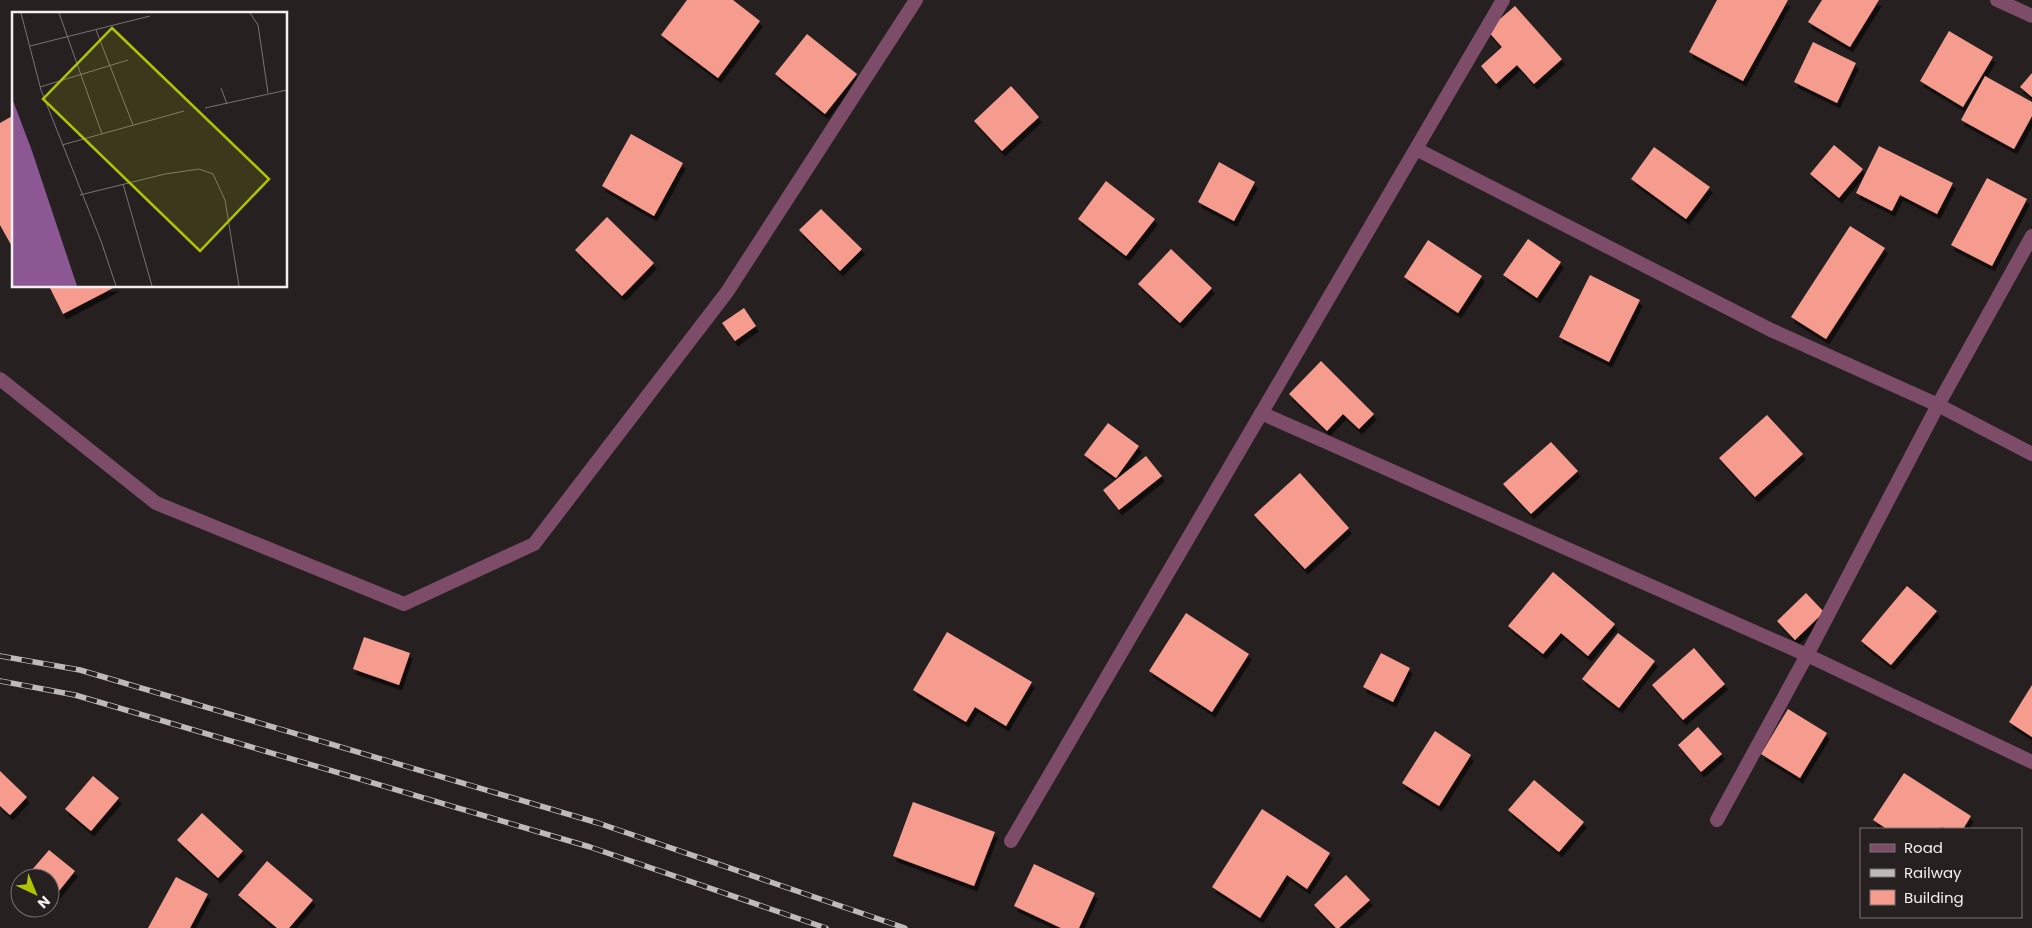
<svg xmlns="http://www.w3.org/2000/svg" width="2032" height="928" font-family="Poppins,sans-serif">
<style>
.building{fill:#f59c8f;filter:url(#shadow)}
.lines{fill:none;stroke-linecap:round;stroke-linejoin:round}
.minor{stroke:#7d4c68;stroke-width:14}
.tertiary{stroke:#7d4c68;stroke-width:14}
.rail-casing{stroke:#bfbaba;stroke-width:5.5}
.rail{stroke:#272021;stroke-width:4;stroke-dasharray:11;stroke-linecap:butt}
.inset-road{fill:none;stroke:#797373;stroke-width:1}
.view{fill:#b0c501;fill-opacity:0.15;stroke:#b0c501;stroke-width:2.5}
.inset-edge{fill:none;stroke:#f4efef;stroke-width:2.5}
</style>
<defs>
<filter id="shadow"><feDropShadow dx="3" dy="5.5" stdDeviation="0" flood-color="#0009"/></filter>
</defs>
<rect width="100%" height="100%" fill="#272021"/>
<path class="building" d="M687,0H733L760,21L718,78L661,35Z
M1717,0H1788L1743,81L1689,52Z
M1822,0H1879L1850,47L1808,22Z
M1515,6L1562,59L1534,84L1517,65L1496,84L1481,66L1502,47L1487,30Z
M1949,31L1993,57L1963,107L1920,81Z
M807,34L857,74L825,114L775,74Z
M1813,42L1856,63L1837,103L1794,82Z
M2032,73V97L2020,87Z
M1985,76L2032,102V116L2014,149L1961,120Z
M1011,86L1039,117L1002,151L974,121Z
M14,115V250L0,225V123Z
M631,134L683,163L654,216L602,186Z
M1834,145L1863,169L1839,198L1810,174Z
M1879,146L1953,183L1937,214L1900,195L1892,211L1856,193Z
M1654,147L1710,187L1686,219L1631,179Z
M1219,162L1255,182L1234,221L1198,202Z
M1987,178L2027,199L1992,266L1951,245Z
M1106,181L1155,219L1126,256L1078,219Z
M821,209L862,249L840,271L799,230Z
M607,217L654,263L622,296L575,250Z
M1850,226L1885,248L1826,339L1791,317Z
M1528,239L1561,262L1537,298L1503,275Z
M1428,240L1482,276L1458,313L1404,277Z
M1171,249L1212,288L1180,323L1138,284Z
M1590,275L1640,300L1609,362L1559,337Z
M49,286H117L63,314Z
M744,308L756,326L735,341L722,323Z
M1321,361L1374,414L1359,429L1343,414L1327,431L1289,394Z
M1767,415L1803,454L1755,497L1719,458Z
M1108,423L1139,446L1116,478L1084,455Z
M1551,442L1578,471L1531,514L1503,484Z
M1146,456L1162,476L1119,510L1103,490Z
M1300,473L1349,528L1305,569L1254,515Z
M1553,572L1615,624L1588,656L1561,633L1543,654L1508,626Z
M1907,586L1937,611L1891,665L1861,641Z
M1806,593L1824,612L1795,640L1777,621Z
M1186,613L1249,654L1212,712L1149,671Z
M947,632L1032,682L1006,726L975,707L966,722L913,690Z
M1618,633L1655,661L1619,708L1582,679Z
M364,637L410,653L399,685L353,669Z
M1694,648L1725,684L1683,720L1652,685Z
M1381,653L1410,668L1393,702L1363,687Z
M2032,685V737L2009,722Z
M1788,709L1827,733L1800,778L1761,754Z
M1698,727L1722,754L1701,772L1678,745Z
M1435,731L1471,755L1439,806L1402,783Z
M0,771L27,797L10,815L0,806Z
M1904,773L1971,816L1963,829H1946L1942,827L1941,829H1887L1873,820Z
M93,776L119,798L91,831L65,809Z
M1534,780L1584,822L1559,852L1508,810Z
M913,802L995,832L974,886L893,856Z
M1262,809L1330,853L1307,889L1287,875L1260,918L1212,887Z
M202,813L243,851L218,878L177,840Z
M49,850L75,871L50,902V878H25Z
M267,861L313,900L289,928H277L238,895Z
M1034,864L1095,893L1079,928H1061L1014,906Z
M1346,875L1370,900L1339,928H1336L1314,905Z
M176,877L208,894L190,928H148Z"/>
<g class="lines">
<path class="minor" d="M1416,149L1771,330L1938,405L2032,454
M0,379L156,503L404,604L534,544L727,292L916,0
M1261,413L1807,655L2032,762
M1717,820L1807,655L1938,405L2032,236
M1011,841L1503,0"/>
<path class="tertiary" d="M1997,0L2032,16"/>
<g class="rail-casing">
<path id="rail" d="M0,656L80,670L598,823L905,928
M0,681L75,695L590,847L826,928"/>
</g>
<use href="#rail" class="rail"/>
</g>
<g transform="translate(12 12)">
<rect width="275" height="275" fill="#272021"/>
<path d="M0,86L20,139L65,274H0Z" fill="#8c5893"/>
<path class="inset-road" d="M9,1L29,78L89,229L104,274M47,1L90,122M238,1L246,13L256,81M84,18L121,113M18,34L138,4M28,75L116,48M209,76L215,92M193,96L275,78M50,133L172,99M111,172L140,274M68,183L153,162L187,157L201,162L213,188L227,274"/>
<path class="view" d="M100,16L257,167L188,239L31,87Z"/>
<rect width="275" height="275" class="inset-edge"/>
</g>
<rect x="1860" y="828" width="162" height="90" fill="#272021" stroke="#797373"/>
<rect x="1870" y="844" width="25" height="8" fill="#7d4c68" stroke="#797373"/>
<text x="1904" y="853" font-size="15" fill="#f4efef">Road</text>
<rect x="1870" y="869" width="25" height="8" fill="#bfbaba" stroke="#797373"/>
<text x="1904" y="878" font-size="15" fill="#f4efef">Railway</text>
<rect x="1870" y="890" width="25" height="15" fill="#f59c8f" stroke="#797373"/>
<text x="1904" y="903" font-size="15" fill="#f4efef">Building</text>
<g transform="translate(35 893) rotate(136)"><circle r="24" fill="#272021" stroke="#797373"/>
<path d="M0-4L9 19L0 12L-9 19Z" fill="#b0c501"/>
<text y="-8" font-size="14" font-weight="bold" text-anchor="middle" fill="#f4efef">N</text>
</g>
</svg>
